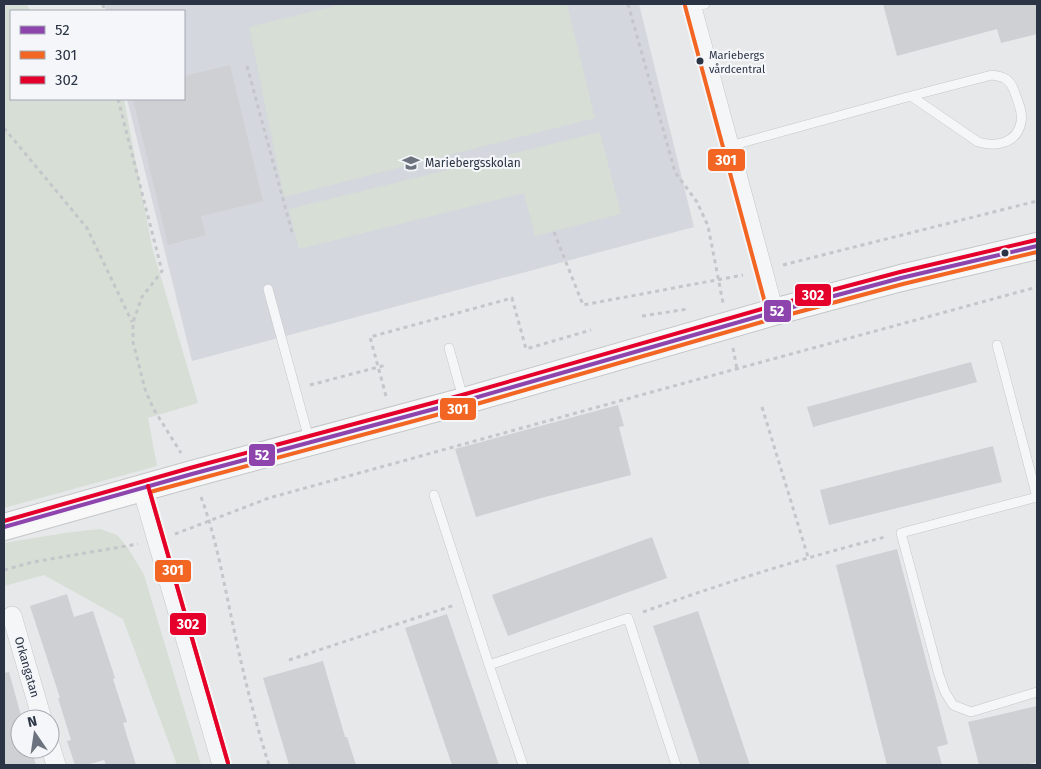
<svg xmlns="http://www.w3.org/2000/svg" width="1041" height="769" font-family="'Fira Sans',sans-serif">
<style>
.built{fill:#d4d7dd}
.green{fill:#d6ded6}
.building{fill:#ced0d3}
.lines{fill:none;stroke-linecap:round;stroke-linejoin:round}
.lane-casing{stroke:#c4c6c8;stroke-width:10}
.street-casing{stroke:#c4c6c8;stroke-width:20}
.secondary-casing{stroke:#c4c6c8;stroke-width:28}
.path{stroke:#c5c6ca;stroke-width:3;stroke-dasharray:4 4;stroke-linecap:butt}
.lane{stroke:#f5f6f7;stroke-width:9}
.street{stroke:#f5f6f7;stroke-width:19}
.secondary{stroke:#f8f8f8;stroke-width:26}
.bus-1-casing{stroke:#f4f6f9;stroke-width:8}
.bus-2-casing{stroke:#f4f6f9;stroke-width:8}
.bus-3-casing{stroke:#f4f6f9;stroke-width:8}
.bus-1{stroke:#8e44ad;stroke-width:4}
.bus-2{stroke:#f26522;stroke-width:4}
.bus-3{stroke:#e4002b;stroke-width:4}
.bus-dot{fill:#2b3445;stroke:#f4f6f9;stroke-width:2}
.labels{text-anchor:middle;stroke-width:4.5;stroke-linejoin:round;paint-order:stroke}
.bus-label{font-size:11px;fill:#2b3445;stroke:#f4f6f9;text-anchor:start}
.poi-label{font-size:12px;fill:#2b3445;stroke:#f4f6f9;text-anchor:start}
.street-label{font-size:12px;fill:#2b3445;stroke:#f4f6f9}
.line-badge{stroke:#f4f6f9;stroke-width:2}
.badge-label{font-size:14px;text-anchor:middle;font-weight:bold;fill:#fff}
</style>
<rect width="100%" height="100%" fill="#e6e8ea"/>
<path class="built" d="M104,4H639L694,227L192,361L127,99H184V11H106Z"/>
<path class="green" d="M4,4H26L31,11H11V99H124L152,247L198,403L148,418L157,466L4,508Z
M342,4H567L595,118L284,197L249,27Z
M600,132L621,214L535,236L524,193L299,249L289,209Z
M100,529L117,535L128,548L144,575L201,765H177L123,619L44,575L4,586V543L65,533Z"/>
<path class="building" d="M883,4H1037V34L1001,43L997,29L897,56Z
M230,65L263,201L201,216L206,235L168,245L133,99H184V76Z
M971,362L977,382L813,427L807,407Z
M618,405L624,426L619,427L631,475L545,497L476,517L455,449Z
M993,446L1002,482L829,525L820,490Z
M652,537L667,578L508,636L492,595Z
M897,549L948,744L937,747L942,765H887L836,565Z
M67,594L74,617L93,611L115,678L113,679L127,722L123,723L136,765H106L104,760L86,765H75L67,741L71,740L58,698H60L30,606Z
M698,611L750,765H700L653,626Z
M447,614L499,765H452L405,628Z
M323,661L345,737H347L356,765H289L263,678Z
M9,672L22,719H20V749H31L36,765H4V673Z
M1037,706V762L1025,765H979L968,722Z"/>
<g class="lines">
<g class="lane-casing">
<path id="lane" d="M692,7L705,4
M730,146L911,96L978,142C996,147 1017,144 1021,122C1023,114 1019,104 1016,96C1014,89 1011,81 1004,78C1000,76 996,76 992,75L911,96
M268,289L309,439
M997,345L1037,497
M449,348L463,398
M434,495L489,665
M1037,498V497L901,533L939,675L945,692L953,705L971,712L1037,692
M523,765L489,665L628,618L676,765"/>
</g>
<g class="street-casing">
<path id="street" d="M691,4L774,312
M142,488L222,765
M12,616L42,719
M50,745L56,765"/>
</g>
<g class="secondary-casing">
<path id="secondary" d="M4,527L192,474L464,401L774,312L901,278L1037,246"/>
</g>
<path class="path" d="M103,4L104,11
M628,4L675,172L697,202L708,226L723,303
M247,66L293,236
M118,99L162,271L142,297L133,322V342L145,389L153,408L181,453
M4,128L87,228L132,322
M554,232L583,305L743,275
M783,265L1037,201
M642,316L688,309
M733,348L737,369
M310,385L386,365
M386,396L370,337L512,298L526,349L591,330
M762,407L808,557
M201,497C216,537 223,579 232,620C242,669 254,718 269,765
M175,534L269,498L670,387L1037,287
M4,570L33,562L138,544
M643,612C723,583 803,558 885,537
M289,660L455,605"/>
<use href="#lane" class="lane"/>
<use href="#street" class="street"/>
<use href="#secondary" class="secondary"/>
<g class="bus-1-casing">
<path id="bus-1" d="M4,527L192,474L464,401L774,312L901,278L1037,246"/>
</g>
<g class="bus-2-casing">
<path id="bus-2" d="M685,6L768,314
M228,763L150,492L466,407L776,318L903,284L1037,252"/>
</g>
<g class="bus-3-casing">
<path id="bus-3" d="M148,486L228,763
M4,521L190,468L462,395L772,306L900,272L1036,240"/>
</g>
<use href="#bus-1" class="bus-1"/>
<use href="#bus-2" class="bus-2"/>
<use href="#bus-3" class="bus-3"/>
</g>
<defs>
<g id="school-bare" transform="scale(1.35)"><path d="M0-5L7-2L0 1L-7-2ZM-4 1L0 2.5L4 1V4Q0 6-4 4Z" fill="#6c737f" stroke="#f4f6f9" stroke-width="2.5" paint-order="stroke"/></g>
</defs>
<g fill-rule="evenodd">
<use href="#school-bare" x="411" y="163"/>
</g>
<g class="bus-dot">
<circle cx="700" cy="61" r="4.5"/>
<circle cx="1005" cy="253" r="4.5"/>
</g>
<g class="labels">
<g class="bus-label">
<text x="709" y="59">Mariebergs<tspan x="709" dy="14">vårdcentral</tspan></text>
</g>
<g class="poi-label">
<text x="425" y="167">Mariebergsskolan</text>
</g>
<g class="street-label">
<text transform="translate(27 667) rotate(74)" y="4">Orkangatan</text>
</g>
</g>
<g class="line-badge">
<rect x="707" y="148" width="39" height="24" rx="5" fill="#f26522"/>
<rect x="794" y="283" width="38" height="24" rx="5" fill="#e4002b"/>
<rect x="763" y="299" width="29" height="24" rx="5" fill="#8e44ad"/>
<rect x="439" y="397" width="38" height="24" rx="5" fill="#f26522"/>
<rect x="248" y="443" width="28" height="24" rx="5" fill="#8e44ad"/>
<rect x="154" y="559" width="38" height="24" rx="5" fill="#f26522"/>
<rect x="169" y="612" width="38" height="24" rx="5" fill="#e4002b"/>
</g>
<g class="badge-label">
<text x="726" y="165">301</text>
<text x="813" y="300">302</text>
<text x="777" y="316">52</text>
<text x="458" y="414">301</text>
<text x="262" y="460">52</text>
<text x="173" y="575">301</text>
<text x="188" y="629">302</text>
</g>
<rect width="1041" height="769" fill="none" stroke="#2b3445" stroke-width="10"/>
<rect x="10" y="10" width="175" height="90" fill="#f4f6f9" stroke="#a4a8b1"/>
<rect x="20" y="26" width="25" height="8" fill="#8e44ad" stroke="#a4a8b1"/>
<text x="55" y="35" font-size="15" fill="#2b3445">52</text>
<rect x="20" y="51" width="25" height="8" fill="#f26522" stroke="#a4a8b1"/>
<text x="55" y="60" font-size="15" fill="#2b3445">301</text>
<rect x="20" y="76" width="25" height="8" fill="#e4002b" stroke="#a4a8b1"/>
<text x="55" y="85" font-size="15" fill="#2b3445">302</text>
<g transform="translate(35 734) rotate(347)"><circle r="24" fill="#f4f6f9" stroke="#a4a8b1"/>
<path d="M0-4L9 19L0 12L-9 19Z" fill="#6c737f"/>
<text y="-8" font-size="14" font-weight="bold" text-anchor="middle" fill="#2b3445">N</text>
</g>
</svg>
